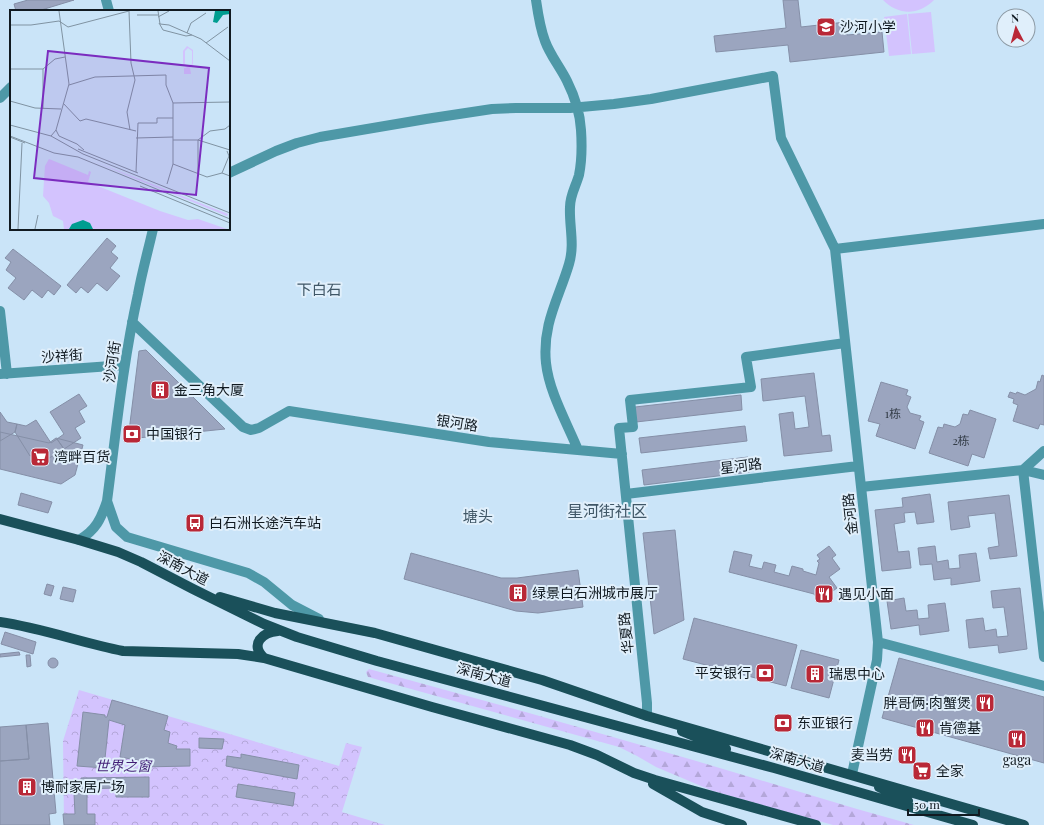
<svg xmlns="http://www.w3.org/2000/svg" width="1044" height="825" font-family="'Playfair Display','Noto Sans SC',serif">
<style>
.grass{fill:#d3c3fe}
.forest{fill:url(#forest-firs)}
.park{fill:url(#park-crowns)}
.building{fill:#9ba5bf;stroke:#858fa7}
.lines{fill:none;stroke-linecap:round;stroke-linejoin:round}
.minor{stroke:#4e98a7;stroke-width:10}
.major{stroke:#1a505a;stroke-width:10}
.labels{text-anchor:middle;stroke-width:4;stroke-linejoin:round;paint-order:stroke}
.number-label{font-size:12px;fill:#343d48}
.poi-label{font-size:14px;fill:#111a21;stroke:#e0effb;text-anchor:start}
.street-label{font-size:14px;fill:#111a21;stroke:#e0effb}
.park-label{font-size:14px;font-style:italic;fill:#421e76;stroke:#e0effb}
.neighbourhood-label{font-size:15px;fill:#405767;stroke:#e0effb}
.quarter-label{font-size:16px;fill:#405767;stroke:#e0effb}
.inset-road{fill:none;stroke:#8093a2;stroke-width:1}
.view{fill:#7b2cbf;fill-opacity:0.15;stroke:#7b2cbf;stroke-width:2}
.inset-edge{fill:none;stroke:#111a21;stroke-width:2}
</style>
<defs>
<pattern id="forest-firs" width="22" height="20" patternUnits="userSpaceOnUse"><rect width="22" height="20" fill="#d3c3fe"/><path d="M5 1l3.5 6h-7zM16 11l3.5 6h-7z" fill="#b4a7d9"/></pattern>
<pattern id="park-crowns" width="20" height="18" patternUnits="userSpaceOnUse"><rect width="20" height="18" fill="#d3c3fe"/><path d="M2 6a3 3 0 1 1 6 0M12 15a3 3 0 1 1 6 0" fill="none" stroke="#b4a7d9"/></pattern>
</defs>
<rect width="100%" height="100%" fill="#cae4f8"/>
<path class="grass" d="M883,0H934C919,15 899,16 883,0Z
M931,12L935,52L912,54L908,14Z
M907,14L911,54L889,56L884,17Z"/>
<path class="forest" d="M369,669L529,713L693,760L857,809L914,825H833L713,791L656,767L637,756L619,747L368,677L366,672Z"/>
<path class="park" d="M79,690L339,766L346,743L362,747L342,812L385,825H64L63,741Z"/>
<path class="building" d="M28,0H74L38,11H16L14,4Z
M783,0H798L801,27L846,22L847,35L882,32L884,52L790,62L788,45L716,52L714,36L786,28Z
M107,238L116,246L111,252L118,258L110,268L120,276L107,291L97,283L88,293L81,287L76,293L67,285Z
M13,249L61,286L54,295L48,290L42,298L32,290L24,300L8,288L16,278L6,270L11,262L5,258Z
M146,350L225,429L128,439L139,351Z
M814,373L822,436L830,435L832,451L784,456L779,414L793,412L795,429L809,427L805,396L763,401L761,379Z
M1042,375L1044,376V425L1040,424L1038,429L1013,421L1018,405L1013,403L1014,399L1008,397L1010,392L1016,394L1017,392L1025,395L1036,389L1038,381L1040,382Z
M881,382L908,390L906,395L911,397L907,407L910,413L921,416L919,420L924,422L915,449L876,436L880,424L868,421Z
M79,394L87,406L79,411L85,422L75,428L81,438L64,449L57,439L64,434L50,412Z
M741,395L742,410L636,422L635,407Z
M970,410L996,419L984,458L972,454L968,466L929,453L938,427L943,428L944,424L955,427L960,424L963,414L968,415Z
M0,412L7,422L17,424L15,432L0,441Z
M36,420L51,443L57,439L64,449L46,460L40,450L30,456L15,432L17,424L26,426Z
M745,426L747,441L641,453L639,438Z
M0,432L49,443L56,438L83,445L75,475L61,484L0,469Z
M748,457L750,472L644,485L642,470Z
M21,493L52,502L48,513L18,505Z
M930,494L934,522L917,524L915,512L904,513L905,522L894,524L898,552L909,551L911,568L882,571L875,510L903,507L902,498Z
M1009,495L1017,556L990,559L988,548L999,546L995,513L968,516L970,527L951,530L948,502Z
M675,530L684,620L654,634L643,533Z
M829,546L836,555L832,558L840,569L829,577L837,588L819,601L814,594L729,572L734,551L752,555L749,566L762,569L764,562L776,565L774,572L789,576L792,566L803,569V571L816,575L819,563L817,561L820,559L817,555Z
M935,546L937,562L948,560L949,569L960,568L959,555L976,553L980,581L951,585V578L934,580L932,564L920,565L918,548Z
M411,553L501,578H517L578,570L583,607L538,613L516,611L404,579Z
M47,584L54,586L51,596L44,594Z
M63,587L76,590L73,602L60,599Z
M1020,588L1027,649L999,653L998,645L969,648L966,620L983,618L985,631L996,629L997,637L1008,636L1004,607L993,608L991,591Z
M904,598L906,611L917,610L918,619L929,618L928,605L945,603L949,631L920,635L919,625L891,629L887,601Z
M694,618L797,645L786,686L683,659Z
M5,632L36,642L33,654L1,644Z
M801,650L839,660L829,698L791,688Z
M19,652L20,655L0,657V654Z
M26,655H30L31,666L27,667Z
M899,658L1044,697V763L882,718Z
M48 663a5 5 0 1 1 10 0a5 5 0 1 1-10 0Z
M112,700L168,716L164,730L170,732L168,743L177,746L176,749H190V766L142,767V761L120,757L125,725L109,720L104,768L77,766L83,712L105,715V717H107Z
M48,723L56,813L49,814L50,825H0V761L29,759L26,725Z
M26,725L29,759L0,761V727Z
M199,738L224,739L222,749L199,748Z
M241,754L299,765L297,779L226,766L227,756L241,758Z
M149,777V797H116V788L81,789V778Z
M238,784L295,793L293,806L236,797Z
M74,793H87V814H95V825H64L63,814H75Z"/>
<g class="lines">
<path class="minor" d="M106,0L109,11
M536,0C538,14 540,28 545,41C550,55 560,67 567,81C574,95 580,113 581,130C582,145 582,160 579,175C576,186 570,195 570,207C569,226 575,244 569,264C559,298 542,324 546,363C549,392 567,423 578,450
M0,98L11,87
M229,173L276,151L297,143L320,137L426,119L492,109L516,108H570L614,104L651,99L773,76L781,138L835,249L878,642L877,660L852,774
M835,249L1044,224
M0,311L7,374
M132,322L243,427L251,430L259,428L289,411L489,442L622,454
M0,374L125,365
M1044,475L1023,470L1044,657
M861,487L1023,470L1044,451
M626,494L858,466
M107,501L116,527L127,537L248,573L264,582L292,605L319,619
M79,540C96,530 101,519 107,501C116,432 123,362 138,294C142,272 148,251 153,229
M878,642L1044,686
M647,716V703L619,428L633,427L630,400L751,387L746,357L845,343"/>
<path class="major" d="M0,519L79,540L118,552L141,562L193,589L264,624L297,637L377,661L774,768L973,825
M220,597L275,613L375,633L542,680L647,716L1024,825
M0,622C42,628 82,643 123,651L238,654L264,658L432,707L570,745L597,755L634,773L655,780L816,825
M264,658C249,644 263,632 278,631
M682,731L726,749
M653,784L702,812L742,825
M879,787L908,801"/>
</g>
<defs>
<g id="school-square" transform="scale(1)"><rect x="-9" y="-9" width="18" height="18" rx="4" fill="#b92837" stroke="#e0effb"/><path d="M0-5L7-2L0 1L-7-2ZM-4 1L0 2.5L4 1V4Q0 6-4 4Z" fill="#fff"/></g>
<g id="building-square" transform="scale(1)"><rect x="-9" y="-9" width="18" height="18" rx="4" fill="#b92837" stroke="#e0effb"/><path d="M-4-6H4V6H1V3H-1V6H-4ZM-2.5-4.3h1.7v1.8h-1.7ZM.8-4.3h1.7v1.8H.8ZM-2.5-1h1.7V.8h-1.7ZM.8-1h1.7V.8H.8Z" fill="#fff"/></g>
<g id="bank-square" transform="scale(1)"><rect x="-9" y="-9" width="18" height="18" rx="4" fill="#b92837" stroke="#e0effb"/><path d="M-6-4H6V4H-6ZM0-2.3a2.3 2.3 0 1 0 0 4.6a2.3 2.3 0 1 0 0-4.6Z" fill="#fff"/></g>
<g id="supermarket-square" transform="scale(1)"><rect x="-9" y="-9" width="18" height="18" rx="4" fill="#b92837" stroke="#e0effb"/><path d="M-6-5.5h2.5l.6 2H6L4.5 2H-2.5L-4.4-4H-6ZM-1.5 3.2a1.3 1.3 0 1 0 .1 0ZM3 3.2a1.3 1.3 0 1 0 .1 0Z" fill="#fff"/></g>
<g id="bus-square" transform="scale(1)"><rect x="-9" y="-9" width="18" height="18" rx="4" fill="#b92837" stroke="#e0effb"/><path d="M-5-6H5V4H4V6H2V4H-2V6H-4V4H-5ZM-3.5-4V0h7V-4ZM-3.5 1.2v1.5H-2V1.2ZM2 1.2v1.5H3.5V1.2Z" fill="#fff"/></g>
<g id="restaurant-square" transform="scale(1)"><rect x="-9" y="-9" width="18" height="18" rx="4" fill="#b92837" stroke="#e0effb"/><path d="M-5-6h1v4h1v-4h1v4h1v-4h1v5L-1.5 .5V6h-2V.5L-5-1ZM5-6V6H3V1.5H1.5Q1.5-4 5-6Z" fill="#fff"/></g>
</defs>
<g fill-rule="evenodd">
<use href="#school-square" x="826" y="27"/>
<use href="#building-square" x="160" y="390"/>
<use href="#bank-square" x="132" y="434"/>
<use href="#supermarket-square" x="40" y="457"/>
<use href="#bus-square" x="195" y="523"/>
<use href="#building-square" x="518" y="593"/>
<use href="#restaurant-square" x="824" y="594"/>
<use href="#bank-square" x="765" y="673"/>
<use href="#building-square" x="815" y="674"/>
<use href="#restaurant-square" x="985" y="703"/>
<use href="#bank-square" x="783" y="723"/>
<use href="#restaurant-square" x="925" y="728"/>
<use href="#restaurant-square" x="1017" y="739"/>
<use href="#restaurant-square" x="907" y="755"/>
<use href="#supermarket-square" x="922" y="771"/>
<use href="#building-square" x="27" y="787"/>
</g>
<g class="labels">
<g class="number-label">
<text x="893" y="418">1栋</text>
<text x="961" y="445">2栋</text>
</g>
<g class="poi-label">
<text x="840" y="32">沙河小学</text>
<text x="174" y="395">金三角大厦</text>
<text x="146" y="439">中国银行</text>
<text x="54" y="462">湾畔百货</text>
<text x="209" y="528">白石洲长途汽车站</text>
<text x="532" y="598">绿景白石洲城市展厅</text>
<text x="838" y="599">遇见小面</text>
<text x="751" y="678" text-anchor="end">平安银行</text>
<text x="829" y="679">瑞思中心</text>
<text x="971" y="708" text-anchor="end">胖哥俩·肉蟹煲</text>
<text x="797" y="728">东亚银行</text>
<text x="939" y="733">肯德基</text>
<text x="893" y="760" text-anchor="end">麦当劳</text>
<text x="1017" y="765" text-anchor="middle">gaga</text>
<text x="936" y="776">全家</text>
<text x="41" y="792">博耐家居广场</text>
</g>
<g class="street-label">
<text transform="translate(62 356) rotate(-4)" y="5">沙祥街</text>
<text transform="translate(112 362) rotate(-81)" y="5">沙河街</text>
<text transform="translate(457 423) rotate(9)" y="5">银河路</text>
<text transform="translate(741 466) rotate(-7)" y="5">星河路</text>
<text transform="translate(850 514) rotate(-96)" y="5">金河路</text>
<text transform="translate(183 568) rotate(28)" y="5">深南大道</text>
<text transform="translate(626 633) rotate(-96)" y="5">华夏路</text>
<text transform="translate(484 675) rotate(15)" y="5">深南大道</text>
<text transform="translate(797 760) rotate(16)" y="5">深南大道</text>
</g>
<g class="park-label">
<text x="123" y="771">世界之窗</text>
</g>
<g class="neighbourhood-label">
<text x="319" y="295">下白石</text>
<text x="478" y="522">塘头</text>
</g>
<g class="quarter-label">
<text x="607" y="517">星河街社区</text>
</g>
</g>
<g transform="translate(10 10)">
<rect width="220" height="220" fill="#cae4f8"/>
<path d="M177,36L183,40V54L180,58L181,64H174V58H177L173,54V41ZM178,38L182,41V54L178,56L175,54V41Z" fill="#d3c3fe" fill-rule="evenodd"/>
<path d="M83,151L218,204L217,206L124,168Z" fill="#d3c3fe"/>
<path d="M39,149L78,165L79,161L81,162L78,172L150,201L178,210L188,209L217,219H54L53,211L43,206L39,193L33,186L35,156Z" fill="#d3c3fe"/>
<path d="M205,1H220V4L213,5L207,13L203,12ZM73,210L80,213L83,219H59L62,214Z" fill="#009d90"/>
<path class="inset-road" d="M119,1L121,53L125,70L117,102L120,120M148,1L150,14L159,15L191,29L220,51M127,5H148M148,7L159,1M149,13L153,20L176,26L182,25M0,15H21L49,11L58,17L119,1M177,23L181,13L196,3M196,33L218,17M0,59H33M59,75L85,67L156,65V75L163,93V154L157,174M0,91L25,98L51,99M53,93L70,111L76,109L126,121M163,93L220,92M33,99V59L45,49L55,47M0,115L41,126L73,144L220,203M46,120L49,126L67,134L74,140M0,126L44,143L68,147L220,209M41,126L46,120L59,74L49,1M0,127L15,133M126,128L163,127M163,130H188L200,121L215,119L220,115M68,139L128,163M163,154L197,167L212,163L220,166M126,162L128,113H147V108H163M212,163L219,146L217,141M188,164V130L220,140M130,176L220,213M8,219L12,133M25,219L28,205"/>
<path class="view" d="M38,41L199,58L186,185L24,168Z"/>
<rect width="220" height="220" class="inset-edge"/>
</g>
<g transform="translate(1016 28) rotate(354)"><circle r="19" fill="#e0effb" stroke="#8d9aa4"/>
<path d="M0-3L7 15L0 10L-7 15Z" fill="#b92837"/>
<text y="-6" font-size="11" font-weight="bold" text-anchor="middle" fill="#111a21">N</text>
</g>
<path d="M908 809v6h71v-6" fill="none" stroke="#111a21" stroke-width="2"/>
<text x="914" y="809" font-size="12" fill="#111a21" stroke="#e0effb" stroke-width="3" paint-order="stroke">50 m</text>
</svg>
